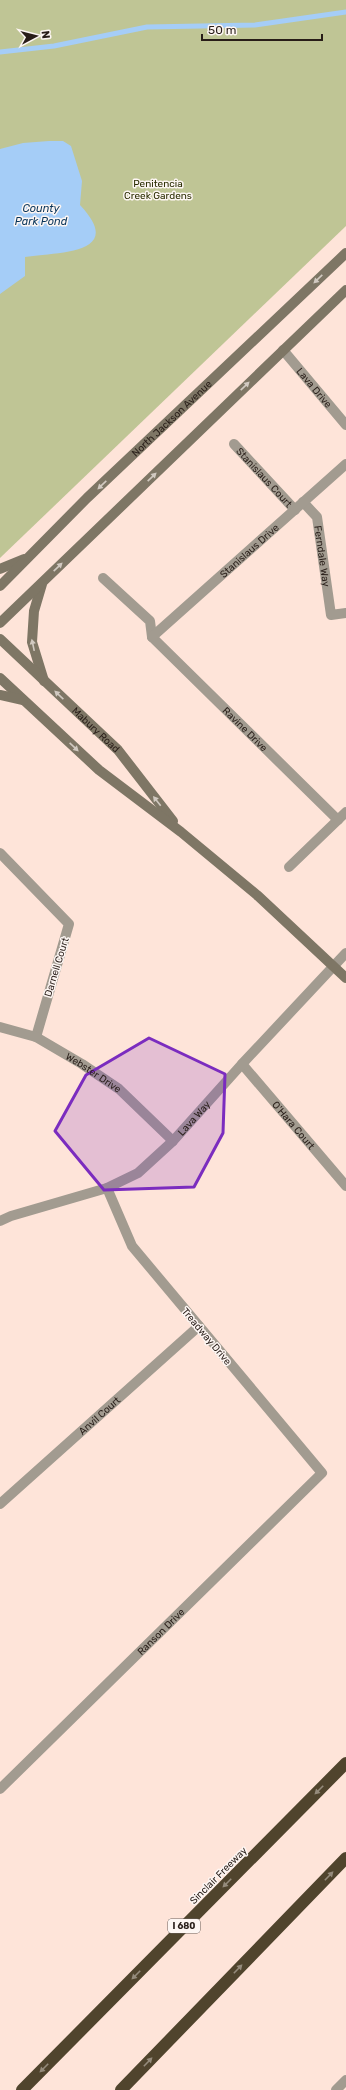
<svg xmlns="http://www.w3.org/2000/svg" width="346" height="2090" font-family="Rubik,sans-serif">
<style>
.green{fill:#bfc595}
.water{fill:#a5cdf7}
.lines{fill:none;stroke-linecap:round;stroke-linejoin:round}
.stream{stroke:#a5cdf7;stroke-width:5}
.minor{stroke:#a29b90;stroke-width:10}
.secondary{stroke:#7e7665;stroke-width:10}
.motorway{stroke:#50442d;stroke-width:12}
.oneway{fill:#d1c9c1}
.oneway2{fill:#958b7c}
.marked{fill:#7b2cbf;fill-opacity:0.2;stroke:#7b2cbf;stroke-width:3;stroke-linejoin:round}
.labels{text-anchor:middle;stroke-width:3;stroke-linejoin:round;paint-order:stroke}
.shield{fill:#fdf6f3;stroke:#685e5a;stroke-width:1}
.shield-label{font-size:9px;font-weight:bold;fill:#281d18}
.park-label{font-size:10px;fill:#292c01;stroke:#fdf6f3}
.street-label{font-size:10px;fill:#281d18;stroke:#fdf6f3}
.water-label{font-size:11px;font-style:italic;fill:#08345a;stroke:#fdf6f3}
</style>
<rect width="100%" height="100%" fill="#fee4d9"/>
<path class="green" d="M0,0H346V226L0,558Z"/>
<path class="water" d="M49,141H63L71,146L82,181L80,205C127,255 57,252 25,257V276L0,294V149L23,143Z"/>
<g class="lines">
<path class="stream" d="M0,52L54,46L147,27L255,25L346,12"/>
<g class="minor">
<path id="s1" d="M283,350L346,425"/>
<path id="s2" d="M234,444L295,510"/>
<path id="s3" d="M303,502L317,517L331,615L346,613"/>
<path d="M103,578L150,621L152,637"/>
<path id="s4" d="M152,637L338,820"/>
<path id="s5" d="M152,637L346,464"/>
<path d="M0,853L69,924L36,1037"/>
<path d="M289,867L346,812"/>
<path id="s6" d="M0,1027L36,1037L82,1064L119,1089L173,1141"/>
<path id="s7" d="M242,1064L346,1186"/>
<path id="s8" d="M0,1221L11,1216L107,1188L138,1173L173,1141L242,1064L346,953"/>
<path id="s9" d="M0,1504L199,1326"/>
<path id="s10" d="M0,1789L322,1473L132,1246L107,1188"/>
<path d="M336,2090L346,2080"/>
</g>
<g class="secondary">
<path d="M0,569L24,559"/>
<path d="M42,584L34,611L32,642L44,681"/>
<path id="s11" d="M0,586L87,498L346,253"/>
<path d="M0,623L346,290"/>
<path id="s12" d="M0,639L118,750L173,821"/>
<path d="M0,678L99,770L181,832L257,895L346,978"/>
<path d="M0,695L23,700"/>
</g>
<path class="motorway" d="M22,2090L346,1763
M121,2090L346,1858"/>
</g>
<defs><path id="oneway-solid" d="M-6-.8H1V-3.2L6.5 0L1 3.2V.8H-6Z"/></defs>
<g class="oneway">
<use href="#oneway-solid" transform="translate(318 279) rotate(136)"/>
<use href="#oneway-solid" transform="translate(245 386) rotate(-44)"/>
<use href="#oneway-solid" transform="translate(152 477) rotate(-44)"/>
<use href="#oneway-solid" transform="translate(102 485) rotate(136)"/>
<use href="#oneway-solid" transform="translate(58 567) rotate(-44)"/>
<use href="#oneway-solid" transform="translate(33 645) rotate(-102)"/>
<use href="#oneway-solid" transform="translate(59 695) rotate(-137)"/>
<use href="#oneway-solid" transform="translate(74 747) rotate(43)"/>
<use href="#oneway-solid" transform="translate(157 801) rotate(-128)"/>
</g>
<g class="oneway2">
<use href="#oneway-solid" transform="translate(319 1790) rotate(135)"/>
<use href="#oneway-solid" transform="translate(329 1876) rotate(-46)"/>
<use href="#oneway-solid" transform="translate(227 1883) rotate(135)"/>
<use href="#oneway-solid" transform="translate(238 1969) rotate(-46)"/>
<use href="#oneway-solid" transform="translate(136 1975) rotate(135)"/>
<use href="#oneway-solid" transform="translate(148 2062) rotate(-46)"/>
<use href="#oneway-solid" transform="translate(44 2068) rotate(135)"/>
</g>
<path class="marked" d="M149,1038L225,1074L223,1133L194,1187L104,1190L55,1131L86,1075Z"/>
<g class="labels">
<rect class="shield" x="168" y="1919" width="32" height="14" rx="3"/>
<g class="shield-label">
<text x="184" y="1929">I 680</text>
</g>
<g class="park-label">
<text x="158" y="187">Penitencia<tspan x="158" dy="12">Creek Gardens</tspan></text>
</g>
<g class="street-label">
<text dy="4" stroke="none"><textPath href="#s1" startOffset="49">Lava Drive</textPath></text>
<text dy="4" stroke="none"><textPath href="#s11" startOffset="240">North Jackson Avenue</textPath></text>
<text dy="4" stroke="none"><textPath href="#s2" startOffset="45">Stanislaus Court</textPath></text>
<text dy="4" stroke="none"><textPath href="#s5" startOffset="130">Stanislaus Drive</textPath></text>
<text dy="4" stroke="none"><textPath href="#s3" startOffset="60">Ferndale Way</textPath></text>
<text dy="4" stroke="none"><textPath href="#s4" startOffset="131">Ravine Drive</textPath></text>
<text dy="4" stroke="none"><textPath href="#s12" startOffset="132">Mabury Road</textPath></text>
<text transform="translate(56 967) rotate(-73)" y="4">Darnell Court</text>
<text dy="4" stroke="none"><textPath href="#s6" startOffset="105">Webster Drive</textPath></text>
<text dy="4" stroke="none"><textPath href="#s8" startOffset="225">Lava Way</textPath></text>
<text dy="4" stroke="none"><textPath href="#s7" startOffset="80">O'Hara Court</textPath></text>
<text transform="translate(207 1336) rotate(50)" y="4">Treadway Drive</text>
<text dy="4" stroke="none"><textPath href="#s9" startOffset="133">Anvil Court</textPath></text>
<text dy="4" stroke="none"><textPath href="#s10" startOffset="225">Ranson Drive</textPath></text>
<text transform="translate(218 1875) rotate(-45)" y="4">Sinclair Freeway</text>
</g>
<g class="water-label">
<text x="41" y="212">County<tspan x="41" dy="13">Park Pond</tspan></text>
</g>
</g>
<g transform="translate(36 36) rotate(83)" stroke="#fdf6f3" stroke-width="3" paint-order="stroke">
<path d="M0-3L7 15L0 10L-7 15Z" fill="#281d18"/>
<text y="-6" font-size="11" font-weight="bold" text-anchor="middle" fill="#281d18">N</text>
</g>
<path d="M202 34v6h120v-6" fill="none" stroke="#281d18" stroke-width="2"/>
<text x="208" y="34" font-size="12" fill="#281d18" stroke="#fdf6f3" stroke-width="3" paint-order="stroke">50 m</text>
</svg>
